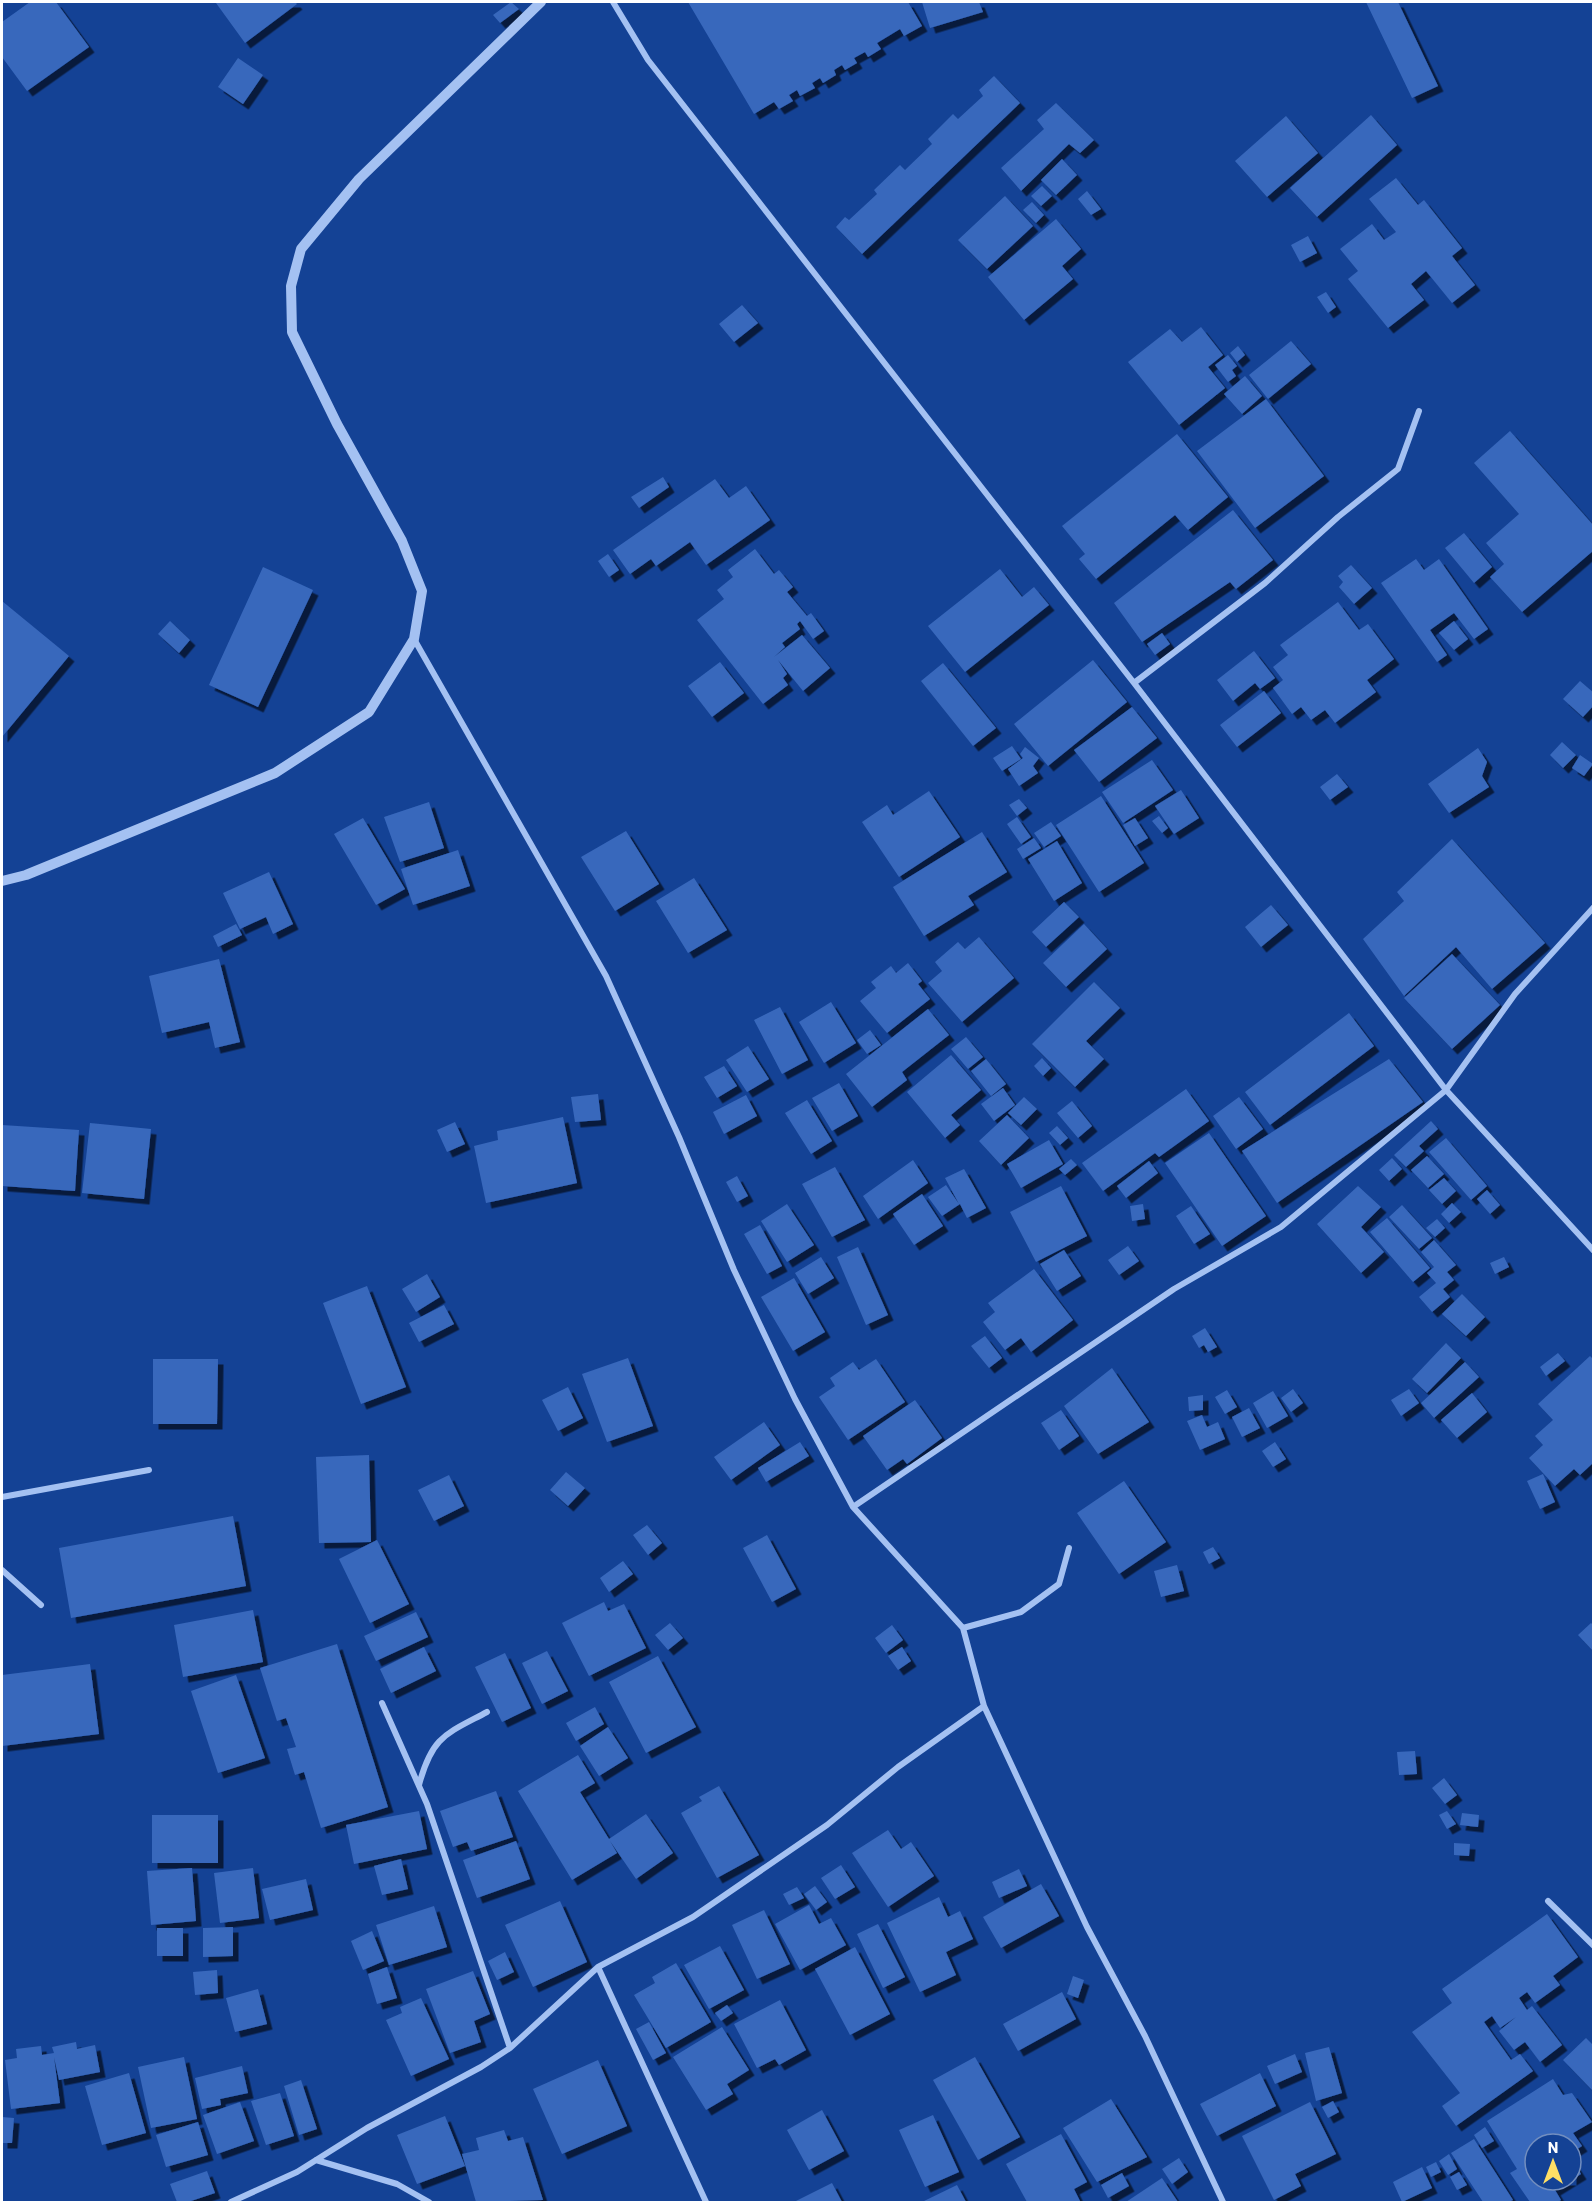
<svg xmlns="http://www.w3.org/2000/svg" width="1595" height="2204" font-family="Barlow,sans-serif">
<style>
.building{fill:#3868bc;filter:url(#shadow)}
.lines{fill:none;stroke-linecap:round;stroke-linejoin:round}
.minor{stroke:#a4c1f2;stroke-width:6}
.tertiary{stroke:#a4c1f2;stroke-width:10}
</style>
<defs>
<filter id="shadow"><feDropShadow dx="5.5" dy="5.5" stdDeviation="0" flood-color="#0009"/></filter>
</defs>
<rect width="100%" height="100%" fill="#144295"/>
<path class="building" d="M30,2H56L89,47L27,91L2,57V22Z
M219,2H295L297,4L245,43L216,3Z
M511,2L519,9L500,23L493,15Z
M688,2H908L922,26L904,36L900,29L877,43L881,49L868,57L865,52L854,58L857,63L845,70L842,65L834,70L836,75L823,83L820,78L812,83L815,88L800,96L797,90L789,95L793,101L779,109L774,102L754,114Z
M922,2H979L983,12L930,28Z
M1366,2H1398L1438,86L1412,98Z
M238,58L263,75L243,104L218,87Z
M994,76L1020,103L862,254L836,227L845,217L849,220L877,194L874,190L900,165L905,170L932,144L928,139L953,114L958,119L983,96L979,90Z
M1056,103L1094,140L1080,153L1069,144L1021,191L1001,168L1044,129L1037,120Z
M1371,115L1397,145L1317,217L1290,188Z
M1286,116L1318,153L1267,197L1235,161Z
M1062,159L1077,175L1056,195L1041,180Z
M1396,178L1418,205L1424,200L1462,248L1452,256L1475,285L1452,303L1426,271L1411,284L1424,300L1388,328L1348,279L1358,271L1340,249L1372,224L1384,240L1396,232L1369,199Z
M1042,186L1052,196L1041,206L1031,196Z
M1087,191L1101,209L1091,215L1078,199Z
M1005,196L1033,226L987,269L958,240Z
M1032,202L1044,215L1036,223L1023,210Z
M1056,219L1081,249L1062,266L1073,279L1024,320L988,277Z
M1308,236L1317,253L1300,262L1291,245Z
M1326,292L1336,307L1328,313L1317,297Z
M742,305L758,323L734,342L719,324Z
M1201,327L1223,355L1208,367L1225,388L1179,425L1128,362L1170,329L1182,342Z
M1291,341L1311,364L1268,399L1249,375Z
M1238,346L1245,355L1237,362L1230,353Z
M1228,355L1237,366L1232,370L1236,376L1228,382L1215,365Z
M1245,376L1262,396L1242,414L1224,394Z
M1266,399L1324,476L1255,528L1197,451Z
M1510,431L1594,526V550L1522,612L1490,577L1504,564L1486,543L1519,514L1474,463Z
M1177,434L1228,497L1188,530L1175,515L1096,579L1079,559L1085,554L1062,526Z
M663,477L669,487L639,508L631,497Z
M715,479L729,498L746,486L770,520L706,565L690,542L656,566L651,559L630,574L613,550Z
M1233,510L1273,560L1236,589L1230,582L1142,642L1114,603Z
M1464,533L1492,567L1474,583L1445,548Z
M755,549L774,574L779,570L793,587L787,592L807,616L811,613L824,631L813,639L800,621L797,624L800,629L782,643L785,647L774,657L802,635L830,668L803,691L778,660L787,674L783,678L788,685L763,704L697,620L724,599L717,590L733,577L728,570Z
M608,554L619,570L609,577L598,561Z
M1416,559L1424,570L1439,559L1488,629L1474,639L1454,613L1430,630L1447,655L1437,662L1381,583Z
M1351,565L1372,588L1354,604L1339,587L1343,582L1338,576Z
M263,567L313,590L258,707L209,685Z
M1000,569L1022,597L1034,587L1049,605L965,672L928,626Z
M2,601L69,656L2,737Z
M1338,602L1359,630L1368,624L1394,659L1367,680L1376,692L1335,723L1325,710L1311,720L1301,707L1292,714L1273,688L1283,680L1273,667L1288,655L1280,645Z
M170,621L190,640L179,653L158,634Z
M1454,621L1468,639L1454,650L1439,633Z
M1162,633L1170,644L1155,655L1147,644Z
M1254,651L1275,678L1260,689L1255,683L1233,701L1217,680Z
M1093,660L1127,702L1048,766L1014,724Z
M720,662L744,693L712,717L688,686Z
M943,663L996,728L973,746L921,681Z
M1580,681L1594,693V705L1583,717L1563,699Z
M1264,691L1281,713L1237,747L1220,725Z
M1132,707L1157,738L1099,782L1074,750Z
M1562,742L1576,755L1563,768L1550,755Z
M1012,746L1021,759L1002,771L993,758Z
M1025,747L1039,758L1033,766L1038,773L1019,786L1008,769L1023,758L1020,754Z
M1478,748L1487,762L1482,776L1489,787L1449,813L1428,784Z
M1580,755L1593,764L1584,776L1572,768Z
M1152,760L1173,790L1123,823L1102,792Z
M1337,774L1348,787L1330,800L1320,787Z
M1181,790L1199,818L1174,834L1155,806Z
M929,791L960,837L899,877L862,822L887,805L893,815Z
M1101,796L1144,863L1099,892L1056,825Z
M1019,799L1027,808L1017,816L1009,805Z
M429,802L444,848L400,862L384,817Z
M1159,816L1168,828L1162,833L1152,821Z
M1017,817L1031,837L1021,844L1007,824Z
M363,818L405,889L376,905L334,834Z
M1135,818L1148,838L1135,846L1123,825Z
M1051,822L1061,836L1044,847L1034,833Z
M626,831L659,884L615,911L581,857Z
M982,832L1007,872L968,896L974,905L924,936L893,887Z
M1034,838L1041,848L1023,859L1017,849Z
M1452,839L1545,943L1492,989L1456,947L1404,996L1363,939L1404,901L1397,892Z
M1057,841L1082,883L1054,901L1028,859Z
M458,850L470,886L413,905L401,869Z
M269,872L293,924L273,934L266,917L240,929L223,893Z
M694,878L727,930L688,953L656,901Z
M1064,902L1079,917L1046,947L1032,932Z
M1271,905L1288,925L1261,947L1245,927Z
M236,924L242,935L218,947L213,936Z
M1084,924L1107,949L1066,987L1043,963Z
M979,937L1014,978L962,1022L928,983L942,971L935,962L958,942L965,949Z
M1452,954L1500,1005L1452,1049L1404,998Z
M219,959L240,1042L215,1048L209,1022L162,1033L149,976Z
M908,963L922,981L918,984L930,999L887,1033L860,1001L876,988L871,982L891,966L896,973Z
M1094,982L1120,1008L1086,1041L1104,1059L1075,1087L1032,1044Z
M831,1002L856,1043L824,1063L799,1022Z
M780,1007L808,1060L782,1074L754,1020Z
M928,1009L949,1035L902,1072L907,1080L872,1107L846,1074Z
M1349,1013L1374,1046L1270,1125L1245,1092Z
M870,1030L881,1045L867,1054L857,1040Z
M966,1037L983,1057L968,1069L951,1049Z
M748,1046L769,1079L747,1092L726,1060Z
M951,1055L981,1090L951,1115L960,1125L945,1138L907,1092Z
M1042,1058L1051,1068L1043,1076L1034,1066Z
M986,1059L1006,1084L991,1096L971,1071Z
M1389,1059L1423,1102L1277,1203L1242,1151Z
M724,1066L737,1086L717,1098L704,1077Z
M839,1083L858,1116L832,1131L812,1098Z
M1003,1088L1015,1105L994,1121L981,1104Z
M1186,1089L1209,1121L1159,1157L1155,1153L1103,1191L1082,1163Z
M598,1094L601,1120L575,1122L571,1097Z
M746,1095L757,1116L724,1134L713,1112Z
M1024,1097L1037,1109L1021,1125L1008,1113Z
M1239,1097L1263,1129L1236,1149L1213,1116Z
M807,1100L832,1141L811,1154L785,1113Z
M1072,1101L1092,1126L1078,1138L1057,1113Z
M1007,1115L1029,1138L1001,1165L979,1141Z
M563,1117L577,1183L486,1203L474,1146L498,1140L497,1131Z
M1431,1121L1438,1129L1419,1146L1424,1151L1406,1167L1394,1155Z
M455,1122L465,1144L447,1152L437,1130Z
M90,1123L151,1129L144,1199L82,1193Z
M2,1125L79,1130L75,1191L2,1186Z
M1057,1126L1068,1138L1060,1145L1049,1133Z
M1209,1133L1266,1216L1222,1246L1165,1163Z
M1446,1138L1487,1186L1471,1200L1429,1152Z
M1049,1140L1063,1164L1021,1188L1007,1164Z
M1427,1156L1444,1174L1428,1188L1411,1170Z
M1392,1158L1402,1169L1389,1181L1379,1170Z
M1071,1159L1077,1165L1065,1175L1059,1169Z
M913,1160L928,1183L878,1219L863,1196Z
M1149,1161L1158,1173L1126,1198L1117,1186Z
M835,1167L865,1220L832,1237L802,1184Z
M964,1169L986,1208L967,1218L960,1204L942,1216L928,1197L946,1185L959,1204L945,1178Z
M737,1176L748,1196L737,1202L726,1182Z
M1444,1178L1456,1191L1442,1204L1429,1190Z
M1061,1186L1087,1236L1036,1262L1010,1212Z
M1358,1186L1381,1207L1361,1227L1384,1252L1361,1273L1317,1224Z
M1487,1190L1500,1205L1490,1214L1477,1199Z
M922,1194L943,1226L914,1245L893,1214Z
M1452,1203L1461,1212L1449,1223L1441,1214Z
M787,1204L814,1245L787,1262L761,1221Z
M1143,1204L1145,1219L1132,1221L1130,1206Z
M1402,1205L1432,1238L1419,1249L1389,1217Z
M1191,1206L1210,1234L1194,1244L1176,1216Z
M1387,1218L1430,1268L1413,1282L1370,1232Z
M1437,1219L1445,1228L1435,1237L1426,1228Z
M760,1225L782,1266L767,1274L744,1234Z
M1434,1240L1456,1265L1447,1272L1454,1280L1443,1289L1450,1297L1432,1312L1419,1297L1436,1283L1427,1273L1434,1267L1421,1252Z
M1128,1246L1139,1261L1119,1275L1108,1260Z
M858,1247L888,1315L866,1325L837,1257Z
M1064,1250L1081,1276L1057,1291L1040,1264Z
M821,1257L834,1278L808,1294L795,1273Z
M1504,1257L1509,1267L1495,1274L1490,1263Z
M1034,1269L1073,1320L1031,1352L1021,1338L1005,1350L983,1322L995,1312L988,1303Z
M427,1274L440,1297L416,1312L402,1289Z
M794,1278L825,1332L793,1351L761,1297Z
M367,1286L406,1387L361,1404L323,1303Z
M1462,1294L1485,1317L1466,1336L1442,1314Z
M444,1305L454,1324L419,1342L409,1323Z
M1205,1328L1217,1347L1208,1352L1204,1345L1199,1348L1192,1336Z
M985,1336L1002,1358L989,1368L971,1346Z
M1446,1343L1461,1358L1427,1393L1412,1379Z
M1558,1353L1565,1361L1546,1376L1540,1367Z
M1590,1356L1594,1360V1462L1580,1475L1574,1469L1555,1486L1529,1458L1543,1445L1535,1436L1553,1420L1538,1404Z
M628,1358L653,1426L607,1442L582,1374Z
M153,1359H218L217,1424H153Z
M876,1359L905,1402L848,1440L819,1397L835,1386L830,1378L853,1362L859,1370Z
M1465,1362L1479,1377L1434,1418L1421,1403Z
M1112,1368L1149,1422L1098,1454L1064,1406Z
M568,1387L583,1418L558,1431L542,1400Z
M1293,1389L1303,1403L1291,1412L1281,1398Z
M1409,1389L1419,1403L1401,1416L1391,1400Z
M1227,1390L1237,1407L1225,1414L1215,1397Z
M1273,1391L1288,1416L1267,1428L1253,1403Z
M1472,1393L1487,1412L1457,1438L1441,1420Z
M1203,1395V1410L1189,1411L1188,1397Z
M915,1400L942,1438L907,1464L903,1459L887,1470L863,1436Z
M1249,1408L1260,1428L1242,1437L1232,1417Z
M1061,1410L1079,1436L1059,1450L1041,1423Z
M1202,1415L1207,1427L1218,1422L1225,1439L1200,1450L1187,1421Z
M764,1422L780,1445L731,1480L714,1457Z
M800,1442L809,1456L766,1482L758,1468Z
M1275,1442L1286,1459L1273,1467L1262,1451Z
M369,1455L371,1542L319,1543L316,1457Z
M566,1472L585,1488L568,1506L550,1490Z
M1543,1474L1555,1502L1540,1509L1527,1481Z
M449,1475L464,1506L434,1521L418,1490Z
M1124,1481L1166,1542L1119,1574L1077,1513Z
M233,1516L246,1586L71,1618L59,1548Z
M647,1525L662,1543L648,1555L633,1535Z
M767,1535L796,1589L772,1602L743,1548Z
M377,1540L409,1604L370,1623L339,1559Z
M1213,1547L1220,1558L1209,1564L1203,1552Z
M623,1561L633,1574L609,1592L600,1578Z
M1177,1565L1184,1591L1161,1597L1154,1571Z
M604,1602L608,1611L624,1604L646,1648L589,1676L562,1623Z
M253,1610L263,1662L183,1677L174,1625Z
M416,1612L428,1637L376,1661L364,1636Z
M670,1623L683,1638L668,1650L655,1635Z
M1591,1623L1594,1626V1652L1578,1635Z
M892,1625L903,1640L886,1653L875,1638Z
M337,1644L388,1807L321,1828L304,1772L295,1775L287,1749L296,1747L286,1718L277,1721L260,1668Z
M424,1647L436,1671L391,1693L380,1669Z
M902,1647L911,1661L898,1670L888,1656Z
M547,1651L568,1691L542,1704L522,1663Z
M505,1653L531,1708L502,1722L475,1667Z
M658,1656L696,1727L646,1753L609,1682Z
M90,1664L99,1734L2,1746V1675Z
M236,1675L265,1758L218,1773L191,1691Z
M595,1707L604,1724L576,1741L566,1723Z
M608,1727L628,1758L599,1776L580,1746Z
M1415,1751L1417,1774L1399,1775L1397,1752Z
M578,1755L595,1783L580,1792L609,1839L646,1814L673,1853L636,1879L610,1841L617,1853L572,1880L518,1791Z
M1444,1778L1457,1795L1445,1804L1432,1788Z
M719,1786L759,1855L717,1878L681,1813L702,1801L699,1797Z
M496,1791L513,1837L471,1851L467,1842L453,1847L440,1811Z
M419,1811L427,1849L354,1864L346,1825Z
M1447,1811L1456,1824L1447,1829L1439,1815Z
M1462,1813L1479,1815L1478,1827L1460,1825Z
M152,1815H218V1863H152Z
M888,1830L901,1849L911,1842L934,1876L888,1907L852,1853Z
M516,1841L530,1879L477,1898L463,1860Z
M1454,1843L1470,1844L1469,1856L1454,1855Z
M401,1859L408,1889L382,1895L374,1866Z
M841,1865L855,1887L835,1899L821,1878Z
M192,1868L196,1921L151,1925L147,1871Z
M253,1868L259,1918L220,1923L214,1873Z
M1019,1869L1027,1886L999,1898L992,1882Z
M306,1879L313,1910L270,1920L262,1889Z
M1041,1884L1059,1916L1001,1948L983,1917Z
M815,1886L827,1902L816,1910L804,1894Z
M797,1887L804,1898L789,1905L783,1894Z
M939,1897L948,1917L960,1911L973,1939L946,1952L956,1975L920,1992L887,1923Z
M560,1901L587,1962L533,1987L505,1925Z
M809,1905L819,1924L831,1918L846,1945L800,1970L775,1924Z
M434,1906L447,1947L389,1965L376,1925Z
M764,1910L790,1964L757,1979L732,1925Z
M1547,1914L1578,1957L1553,1976L1560,1985L1535,2003L1527,1992L1519,1998L1527,2010L1532,2006L1562,2045L1540,2062L1525,2042L1514,2050L1499,2031L1516,2017L1500,2028L1492,2016L1484,2022L1511,2060L1520,2054L1533,2071L1456,2126L1442,2106L1460,2093L1412,2032L1452,2003L1442,1989Z
M878,1924L905,1977L883,1988L857,1934Z
M233,1927V1956L203,1957V1928Z
M157,1928H183V1956H157Z
M372,1931L384,1961L363,1970L351,1941Z
M720,1946L744,1990L709,2009L684,1965Z
M855,1947L890,2014L850,2035L815,1969Z
M505,1952L514,1972L497,1980L488,1961Z
M676,1963L711,2022L666,2048L634,1995L655,1983L652,1977Z
M387,1967L397,1998L377,2004L368,1974Z
M217,1970L218,1993L195,1995L193,1972Z
M473,1971L490,2014L474,2021L481,2042L450,2053L426,1989Z
M1073,1976L1084,1980L1078,1998L1067,1994Z
M258,1989L267,2024L235,2032L226,1998Z
M1062,1992L1076,2019L1018,2051L1003,2024Z
M421,1998L449,2059L411,2076L386,2020L402,2013L400,2007Z
M780,2000L806,2050L779,2065L775,2059L757,2068L734,2024Z
M727,2005L733,2013L721,2021L715,2013Z
M649,2022L666,2053L653,2060L636,2029Z
M722,2027L749,2070L727,2084L733,2094L706,2110L673,2057Z
M1586,2038L1594,2046V2092L1563,2060Z
M76,2042L77,2049L95,2045L100,2072L59,2080L54,2057L60,2103L11,2109L5,2060L17,2058L16,2049L41,2046L42,2055L54,2053L52,2047Z
M1329,2047L1342,2093L1316,2101L1305,2053Z
M1295,2054L1302,2072L1275,2084L1267,2066Z
M184,2057L197,2119L151,2128L138,2067Z
M975,2057L1020,2137L978,2160L933,2080Z
M598,2060L627,2126L562,2154L533,2089Z
M242,2066L248,2093L220,2099L221,2105L202,2109L195,2078Z
M129,2073L146,2133L102,2145L85,2086Z
M1260,2073L1276,2106L1217,2136L1200,2104Z
M1553,2079L1563,2095L1572,2093L1592,2122L1573,2133L1582,2146L1571,2153V2144H1535V2180H1571V2158L1581,2174L1555,2190L1561,2200L1558,2202H1530L1510,2173L1517,2169L1487,2121Z
M301,2080L317,2129L299,2135L284,2086Z
M280,2093L294,2136L266,2145L251,2101Z
M1111,2099L1147,2157L1097,2182L1063,2128Z
M1333,2101L1339,2112L1328,2118L1322,2107Z
M240,2102L254,2141L217,2154L203,2115Z
M1310,2102L1336,2154L1295,2174L1301,2186L1274,2200L1242,2136Z
M822,2110L844,2151L809,2170L787,2130Z
M933,2115L959,2172L925,2187L899,2130Z
M445,2116L465,2166L417,2184L397,2135Z
M2,2117L14,2118L12,2143H2Z
M198,2122L208,2155L166,2167L156,2135Z
M1485,2127L1494,2141L1482,2148L1474,2135Z
M504,2130L508,2141L523,2137L543,2200L476,2202L462,2154L479,2150L476,2138Z
M1061,2134L1087,2182L1074,2189L1080,2201L1027,2202L1006,2164Z
M1474,2139L1513,2200L1509,2202H1483L1451,2153Z
M1449,2154L1457,2169L1448,2175L1439,2161Z
M1179,2158L1188,2172L1172,2184L1162,2169Z
M1436,2162L1441,2172L1431,2177L1426,2167Z
M1422,2167L1432,2188L1402,2202L1393,2182Z
M207,2171L215,2193L188,2202H177L170,2184Z
M1459,2172L1467,2185L1457,2190L1450,2177Z
M1122,2173L1129,2186L1108,2198L1101,2185Z
M1162,2178L1178,2202H1126Z
M832,2183L842,2202H794Z
M957,2185L966,2202H922Z"/>
<g class="lines">
<path class="minor" d="M613,2L648,60L1134,683L1446,1090L1594,1251
M414,639L606,976L679,1137L734,1270L795,1399L853,1507L963,1628L984,1706L1087,1927L1145,2036L1223,2202
M1134,683L1265,583L1338,517L1398,469L1419,411
M2,1497L149,1470
M853,1507L1174,1289L1281,1227L1446,1090L1515,994L1594,907
M2,1570L41,1605
M963,1628L1021,1612L1059,1584L1069,1548
M382,1703L427,1804L510,2048
M419,1785C432,1736 446,1734 487,1712
M1548,1901L1594,1946
M598,1967L706,2202
M316,2160L397,2184L429,2202
M231,2202L297,2172L367,2128L481,2067L510,2048L598,1967L693,1917L827,1825L898,1767L984,1706"/>
<path class="tertiary" d="M2,881L26,875L275,773L369,712L414,639L422,591L402,541L337,424L292,332L291,286L301,249L359,179L541,2"/>
</g>
<rect width="1595" height="2204" fill="none" stroke="#ffffff" stroke-width="6"/>
<g transform="translate(1553 2162)"><circle r="28" fill="#144295" stroke="#728ebf" stroke-width="1.5"/>
<path d="M0-4.5L10 22L0 15L-10 22Z" fill="#ffdf65"/>
<text y="-9" font-size="16" font-weight="bold" text-anchor="middle" fill="#ffffff">N</text>
</g>
</svg>
